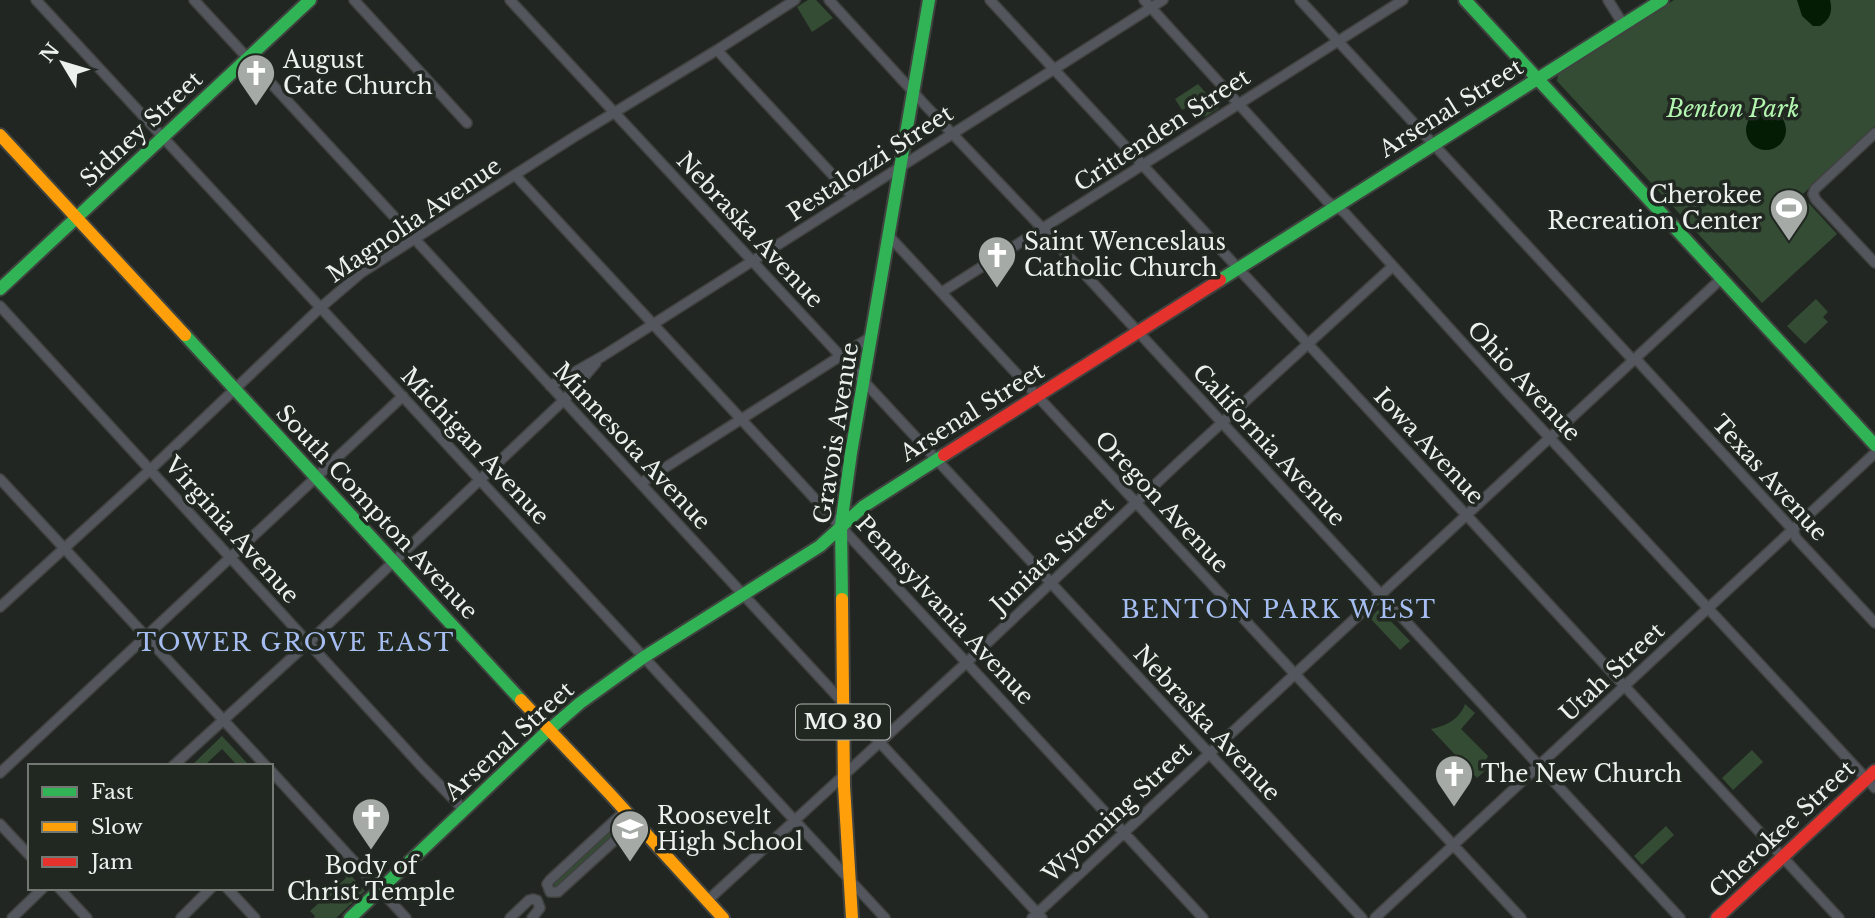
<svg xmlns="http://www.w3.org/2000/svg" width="1875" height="918" font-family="'Libre Baskerville',serif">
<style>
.green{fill:#344c33}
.water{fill:#031c03}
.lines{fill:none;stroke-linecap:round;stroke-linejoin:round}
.street-casing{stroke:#3f423f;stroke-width:12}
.fast-casing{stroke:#3f423f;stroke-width:16}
.slow-casing{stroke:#3f423f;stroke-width:16}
.jam-casing{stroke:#3f423f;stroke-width:16}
.street{stroke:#53565d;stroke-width:9}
.fast{stroke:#30b455;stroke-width:12}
.slow{stroke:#ff9f0a;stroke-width:12}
.jam{stroke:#e5322d;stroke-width:12}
.labels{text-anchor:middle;stroke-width:7;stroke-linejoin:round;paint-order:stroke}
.shield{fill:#212721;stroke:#b0b4b0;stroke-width:2}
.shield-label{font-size:21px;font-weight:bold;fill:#edf1ed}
.poi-label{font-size:23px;fill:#edf1ed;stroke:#212721;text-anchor:start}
.street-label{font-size:23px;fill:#edf1ed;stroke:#212721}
.park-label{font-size:23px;font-style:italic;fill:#b2f6af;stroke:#212721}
.neighbourhood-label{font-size:24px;letter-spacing:2px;fill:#a6bdf2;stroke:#212721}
</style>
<rect width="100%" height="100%" fill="#222622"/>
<path class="green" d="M808,0H816L833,18L812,32L797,7Z
M1674,0H1875V126L1803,194V197L1837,234L1762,303L1557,81L1558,75L1561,72Z
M1198,84L1219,108L1205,117L1195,103L1182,110L1175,99Z
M1816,299L1828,312L1823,317L1828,322L1805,344L1787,326Z
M1378,610L1381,611L1410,641L1400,650L1370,618Z
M1465,704L1475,713L1461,729L1488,756L1484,764L1486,770L1477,778L1431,729C1446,726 1460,719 1465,704Z
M222,736L248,764H236L222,749L204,766H191Z
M1752,750L1763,762L1733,790L1722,778Z
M623,818L626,820L625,825L558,887H555L553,883Z
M1666,826L1674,835L1642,865L1634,856Z
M343,867L365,891L336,918H314L315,916L310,911L346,878L339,870Z"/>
<path class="water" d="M1797,0H1830C1833,11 1830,20 1820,26H1813L1802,16Z
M1746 130a20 20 0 1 1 40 0a20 20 0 1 1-40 0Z"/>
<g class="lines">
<g class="street-casing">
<path id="street" d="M36,0L885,918
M194,0L1042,918
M354,0L467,123
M510,0L1362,918
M829,0L926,106L1043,229L1680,918
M990,0L1839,918
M1144,0L1327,201L1344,212L1509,394L1875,788
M1300,0L1633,360
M1608,0L1623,24
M717,50L853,197
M1875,133L1815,189L1813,194L1816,200L1875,263
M515,175L1203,918
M889,236L1521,918
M942,292L1403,0
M0,306L423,768L464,810
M1635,358L1793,530L1796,538L1875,623
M550,386L603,356L1163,0
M0,479L266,766
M641,483L872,336
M0,607L151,469L320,308L361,273L574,137L717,50L795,0
M173,766L309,642L564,400L596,363
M271,771L406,918
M0,773L403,396
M626,810L550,880L547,884L550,892H558L636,821
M0,824L30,856
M59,888L87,918
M227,888L255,918
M707,901L966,663L1178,463L1393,266
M12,918L43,888
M181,918L211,888
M510,918L529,900L533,899L537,900L540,908L532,918
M1032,918L1722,278
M1375,918L1875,453"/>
</g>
<g class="fast-casing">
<path id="fast" d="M1465,0L1875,445
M1220,280L1662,0
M0,289L310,0
M185,335L521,700
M842,599L841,525L851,453L929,0
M350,918L542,736L580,703L644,657L820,546L864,506L944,455"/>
</g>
<g class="slow-casing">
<path id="slow" d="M0,135L185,335
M842,599L844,786L852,918
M521,700L609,793L723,918"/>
</g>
<g class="jam-casing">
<path id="jam" d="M944,455L1220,280
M1717,918L1875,771"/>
</g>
<use href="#street" class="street"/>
<use href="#fast" class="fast"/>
<use href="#slow" class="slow"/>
<use href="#jam" class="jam"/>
</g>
<defs>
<g id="church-pin" transform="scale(2.0125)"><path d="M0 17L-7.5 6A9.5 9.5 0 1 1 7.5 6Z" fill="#a6aaa6" stroke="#212721"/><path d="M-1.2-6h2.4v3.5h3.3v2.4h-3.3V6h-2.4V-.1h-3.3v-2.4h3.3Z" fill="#fff"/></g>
<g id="stadium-pin" transform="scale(2.0125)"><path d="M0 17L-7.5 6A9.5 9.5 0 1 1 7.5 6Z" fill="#a6aaa6" stroke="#212721"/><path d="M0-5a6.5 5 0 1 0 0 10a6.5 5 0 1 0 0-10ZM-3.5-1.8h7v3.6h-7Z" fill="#fff"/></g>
<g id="school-pin" transform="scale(2.0125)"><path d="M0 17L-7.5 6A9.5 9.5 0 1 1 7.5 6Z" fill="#a6aaa6" stroke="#212721"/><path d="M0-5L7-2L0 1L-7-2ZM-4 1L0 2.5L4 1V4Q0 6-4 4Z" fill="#fff"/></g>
</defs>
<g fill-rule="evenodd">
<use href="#church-pin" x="256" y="73"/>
<use href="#stadium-pin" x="1789" y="208"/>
<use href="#church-pin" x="997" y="255"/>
<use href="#church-pin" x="1454" y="774"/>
<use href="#church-pin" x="371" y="817"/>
<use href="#school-pin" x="630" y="829"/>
</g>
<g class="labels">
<rect class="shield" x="796" y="704.5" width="94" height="35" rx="5"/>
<g class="shield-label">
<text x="843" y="729">MO 30</text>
</g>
<g class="poi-label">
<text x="283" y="68">August<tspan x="283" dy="26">Gate Church</tspan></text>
<text x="1762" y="203" text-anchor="end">Cherokee<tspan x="1762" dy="26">Recreation Center</tspan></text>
<text x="1024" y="250">Saint Wenceslaus<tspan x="1024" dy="26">Catholic Church</tspan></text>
<text x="1481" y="782">The New Church</text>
<text x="657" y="824">Roosevelt<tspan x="657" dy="26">High School</tspan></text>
<text x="371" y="874" text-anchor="middle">Body of<tspan x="371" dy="26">Christ Temple</tspan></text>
</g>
<g class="street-label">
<text transform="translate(1451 108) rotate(-32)" y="8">Arsenal Street</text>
<text transform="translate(141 129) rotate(-43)" y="8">Sidney Street</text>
<text transform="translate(1162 130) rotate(-33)" y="8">Crittenden Street</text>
<text transform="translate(870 163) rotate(-33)" y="8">Pestalozzi Street</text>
<text transform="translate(414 220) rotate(-34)" y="8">Magnolia Avenue</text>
<text transform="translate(750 230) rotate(47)" y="8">Nebraska Avenue</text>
<text transform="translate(1524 381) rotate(47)" y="8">Ohio Avenue</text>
<text transform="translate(972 412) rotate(-32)" y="8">Arsenal Street</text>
<text transform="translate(836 433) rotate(-81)" y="8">Gravois Avenue</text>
<text transform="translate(1269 445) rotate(47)" y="8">California Avenue</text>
<text transform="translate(475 446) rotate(47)" y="8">Michigan Avenue</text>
<text transform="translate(632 446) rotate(47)" y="8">Minnesota Avenue</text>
<text transform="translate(1429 446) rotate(47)" y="8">Iowa Avenue</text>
<text transform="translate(1770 478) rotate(48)" y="8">Texas Avenue</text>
<text transform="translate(1162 502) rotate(47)" y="8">Oregon Avenue</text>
<text transform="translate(377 512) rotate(47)" y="8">South Compton Avenue</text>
<text transform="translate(232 530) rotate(48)" y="8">Virginia Avenue</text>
<text transform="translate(1052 555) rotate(-43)" y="8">Juniata Street</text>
<text transform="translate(945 610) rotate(47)" y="8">Pennsylvania Avenue</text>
<text transform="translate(1612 672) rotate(-43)" y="8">Utah Street</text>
<text transform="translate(1207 723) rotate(47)" y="8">Nebraska Avenue</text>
<text transform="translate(509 741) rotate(-42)" y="8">Arsenal Street</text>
<text transform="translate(1117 812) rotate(-43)" y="8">Wyoming Street</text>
<text transform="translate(1782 829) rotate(-43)" y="8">Cherokee Street</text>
</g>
<g class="park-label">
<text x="1733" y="117">Benton Park</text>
</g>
<g class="neighbourhood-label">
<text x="1279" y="618">BENTON PARK WEST</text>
<text x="296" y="651">TOWER GROVE EAST</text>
</g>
</g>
<rect x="28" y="764" width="245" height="126" fill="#212721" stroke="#737873" stroke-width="2"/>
<rect x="42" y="787" width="35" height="10" fill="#30b455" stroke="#737873" stroke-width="2"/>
<text x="91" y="799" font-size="21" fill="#edf1ed">Fast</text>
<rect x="42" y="822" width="35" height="10" fill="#ff9f0a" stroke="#737873" stroke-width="2"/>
<text x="91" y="834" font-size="21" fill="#edf1ed">Slow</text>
<rect x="42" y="857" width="35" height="10" fill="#e5322d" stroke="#737873" stroke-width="2"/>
<text x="91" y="869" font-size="21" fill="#edf1ed">Jam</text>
<g transform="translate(63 63) rotate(308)" stroke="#212721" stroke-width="5" paint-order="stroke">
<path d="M0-5L12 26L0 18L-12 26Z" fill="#edf1ed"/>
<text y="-10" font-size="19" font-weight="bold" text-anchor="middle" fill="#edf1ed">N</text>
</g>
</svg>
